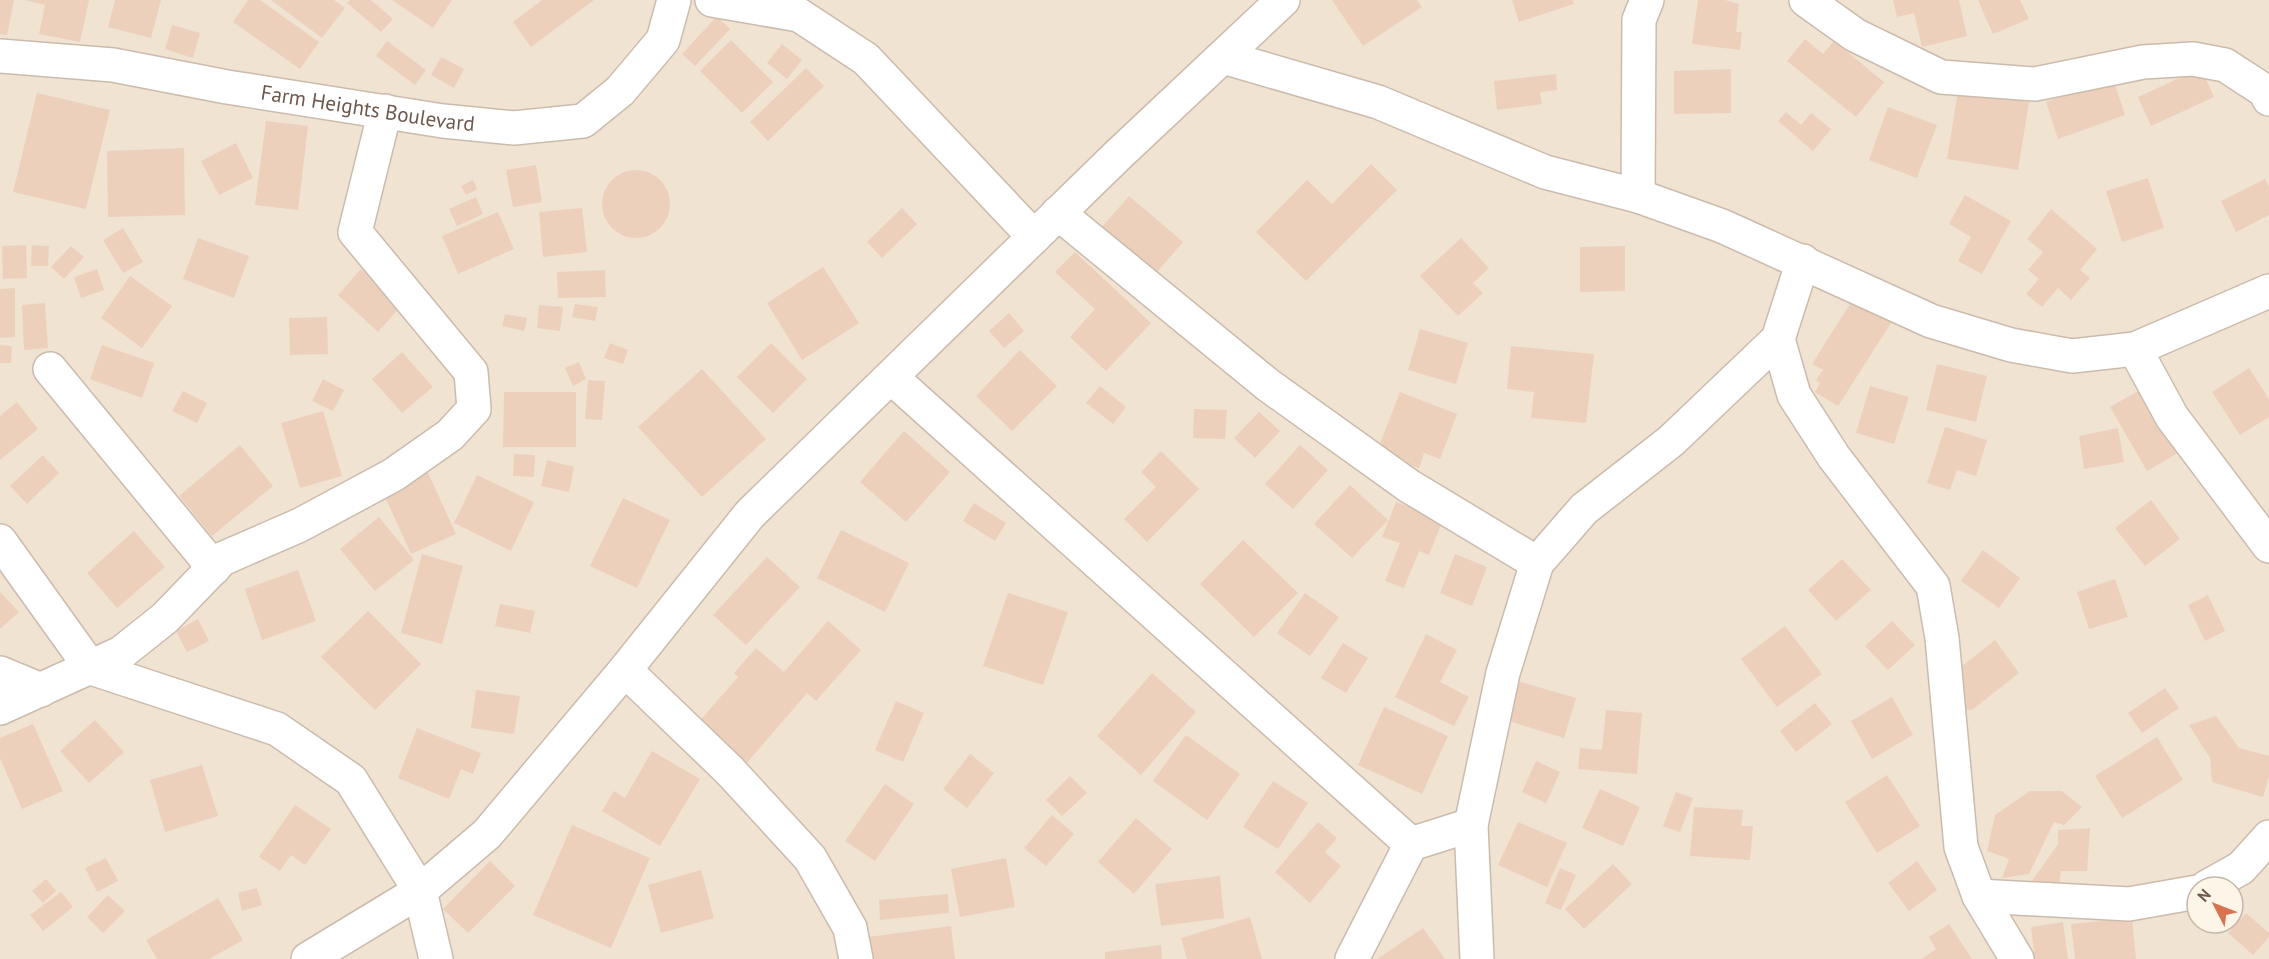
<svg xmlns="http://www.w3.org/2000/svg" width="2269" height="959" font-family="'PT Sans',sans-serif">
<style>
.residential{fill:#f0e3d1;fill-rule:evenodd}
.building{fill:#ecd0bc}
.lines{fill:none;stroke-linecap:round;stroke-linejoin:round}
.minor-casing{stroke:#cbbbad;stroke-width:36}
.minor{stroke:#fff;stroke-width:33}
.labels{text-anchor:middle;stroke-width:4.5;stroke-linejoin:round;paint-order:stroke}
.street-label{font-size:21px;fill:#6e584b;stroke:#fdf5e7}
</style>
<rect width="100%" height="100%" fill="#f9f1e2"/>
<path class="residential" d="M0,0H2269V959H0ZM2197,887H2233V923H2197Z"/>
<path class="building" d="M0,0H14L7,35L0,34Z
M25,0H89L80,42L39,34L45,5Z
M115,0H161L151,38L108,27Z
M248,0H260L319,42L300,69L233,22Z
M271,0H334L345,8L322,38Z
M350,0H371L393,19L381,32L347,3Z
M392,0H452L433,28Z
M542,0H594L531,47L513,22Z
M1332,0H1417L1422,7L1363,46Z
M1512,0H1573L1574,4L1519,22Z
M1698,0H1725L1739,4L1736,32H1742L1740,50L1692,44Z
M1893,0H1959L1967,36L1922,47L1914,13L1897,17Z
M1978,0H2020L2029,19L1993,34Z
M717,16L730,29L695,66L682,54Z
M172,25L200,33L193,58L165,49Z
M1805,39L1823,54L1834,41L1884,82L1856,117L1787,61Z
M731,40L773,82L742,113L700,71Z
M387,41L426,70L415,85L376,56Z
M782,44L802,60L787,79L767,63Z
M441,57L464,69L454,88L431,75Z
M806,68L824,86L768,141L750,122Z
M2201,68L2214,97L2151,126L2138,97Z
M1731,69V113L1674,114V71Z
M1556,74L1557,90L1540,92L1542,104L1497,110L1494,81Z
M2113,78L2125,115L2058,139L2046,102Z
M1958,91L2029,102L2018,170L1947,159Z
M37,93L110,110L86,209L13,192Z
M1888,107L1937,125L1917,178L1869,160Z
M1786,112L1801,125L1811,113L1831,129L1813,151L1778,121Z
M266,121L308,126L298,210L255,205Z
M236,143L253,178L219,195L201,161Z
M184,148L185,215L108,217L107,151Z
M1371,164L1397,190L1306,281L1256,232L1307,180L1332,204Z
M536,165L542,202L513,207L506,170Z
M602 204a34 34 0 1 1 68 0a34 34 0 1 1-68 0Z
M2148,178L2164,228L2122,242L2106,191Z
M2265,179L2269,187V215L2236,232L2221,201Z
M473,180L477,189L466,195L461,186Z
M1965,195L2011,221L1982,274L1958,261L1971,237L1949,224Z
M1129,196L1183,242L1150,280L1096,234Z
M476,197L483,214L457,226L449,209Z
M582,208L587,252L543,257L539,212Z
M902,208L917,224L882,258L867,242Z
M2051,209L2097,249L2080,270L2090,278L2071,300L2058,288L2042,307L2026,294L2039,279L2028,270L2043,252L2027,239Z
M498,212L514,249L458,274L442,236Z
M123,228L143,262L123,273L103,240Z
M198,238L249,256L234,298L183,279Z
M1461,238L1489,268L1473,283L1483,293L1458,316L1420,276Z
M26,245L27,278L3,279L2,246Z
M32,245L49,246L48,266H31Z
M71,246L84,257L64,279L51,267Z
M1625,246V291L1580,292V247Z
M1075,252L1151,323L1106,371L1070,337L1095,309L1055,272Z
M823,267L859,323L802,360L767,303Z
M97,269L104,290L81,298L74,277Z
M361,269L401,306L378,332L338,295Z
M605,270L606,297L558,298L557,272Z
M130,276L172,306L142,348L101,318Z
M15,288V337L0,338V289Z
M1855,296L1893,320L1838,406L1815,392L1820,383L1816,380L1823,370L1812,364Z
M45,303L48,348L24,350L22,305Z
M575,304L598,307L595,321L572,317Z
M539,305L563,307L560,331L537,328Z
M1009,313L1024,331L1004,348L989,331Z
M505,314L527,318L524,331L502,326Z
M327,317L328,354L290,355L289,318Z
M1420,329L1468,343L1456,384L1408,370Z
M610,343L628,350L623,364L604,358Z
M771,343L807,379L773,413L737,377Z
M0,345L12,346L11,363H0Z
M102,345L154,363L142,398L90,379Z
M1511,346L1594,354L1586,423L1531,418L1534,392L1507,389Z
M1020,350L1057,386L1012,431L976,396Z
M402,352L433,387L402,413L372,379Z
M579,362L586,379L573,386L565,368Z
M1937,364L1987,376L1976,422L1926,410Z
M2249,368L2269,399V417L2240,435L2212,392Z
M702,369L766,439L702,497L638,427Z
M323,379L344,390L333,411L312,401Z
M588,380L605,381L602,420L585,419Z
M2149,385L2185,449L2147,471L2110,407Z
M1100,386L1126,407L1113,424L1086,403Z
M1870,386L1909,397L1894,444L1856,433Z
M183,391L207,403L197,423L172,411Z
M504,392H576V447H503Z
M1400,392L1457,414L1440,459L1424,453L1419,468L1377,452Z
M17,402L38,429L0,460V416Z
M1194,409L1227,410L1225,439L1193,438Z
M323,411L342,476L300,488L281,423Z
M1259,412L1280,431L1255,458L1234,438Z
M1945,427L1987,440L1976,476L1957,470L1950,490L1927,483Z
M2118,428L2124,462L2084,469L2079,436Z
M904,431L950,472L906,522L860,482Z
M240,445L273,486L212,536L179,496Z
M1300,445L1328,470L1293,509L1265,484Z
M1161,451L1199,489L1147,542L1124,519L1156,487L1141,472Z
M514,454L535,455L534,477L513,476Z
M43,455L59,473L27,504L10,486Z
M547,460L574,467L569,492L541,486Z
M426,468L456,534L411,554L381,488Z
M477,475L534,502L511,551L454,523Z
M1350,485L1388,520L1352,558L1314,524Z
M623,498L670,520L637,588L590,566Z
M2151,500L2180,539L2145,566L2115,528Z
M1396,502L1443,520L1429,555L1419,551L1404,588L1385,581L1400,543L1382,537Z
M974,503L1006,523L995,541L963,521Z
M379,517L414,560L375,591L340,549Z
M841,530L909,563L885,612L817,578Z
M134,531L165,567L117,608L87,573Z
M1243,540L1298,593L1254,637L1200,584Z
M1983,550L2020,578L1999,608L1961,581Z
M422,554L463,566L442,644L401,633Z
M1455,554L1487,567L1472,606L1440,593Z
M767,557L800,587L746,645L713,615Z
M1842,559L1871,590L1836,621L1808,590Z
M298,570L316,621L262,640L245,589Z
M2115,579L2128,617L2089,629L2077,592Z
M0,592L19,612L0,629Z
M1008,593L1068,612L1043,685L983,666Z
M1305,593L1339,617L1310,656L1277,633Z
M2208,595L2225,631L2205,641L2188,605Z
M500,604L535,611L530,633L495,626Z
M368,611L421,664L375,710L321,657Z
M198,619L209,641L187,652L176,631Z
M828,621L861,650L816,701L807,693L745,765L697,724L738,677L734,673L756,648L784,672Z
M1892,621L1915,645L1888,670L1865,646Z
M1785,626L1822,674L1777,707L1741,659Z
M1426,634L1457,650L1440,682L1469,697L1454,726L1395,697Z
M1995,640L2019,673L1972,710L1963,709L1951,675Z
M1343,643L1368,658L1346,693L1321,678Z
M1152,673L1196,712L1141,775L1097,736Z
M1514,680L1576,698L1564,738L1502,719Z
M2165,688L2179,708L2142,733L2128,713Z
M476,690L520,696L514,734L471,728Z
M1892,697L1913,735L1872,759L1851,721Z
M896,701L924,713L903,762L875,750Z
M1815,703L1832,724L1796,752L1780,731Z
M1384,707L1448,736L1422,794L1358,765Z
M1606,710L1642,713L1637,774L1578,769L1580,748L1602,750Z
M2216,716L2239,748L2269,756V776L2263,797L2212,782L2210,758L2189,725Z
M95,720L124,752L89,783L60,751Z
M33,724L63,791L22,809L0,758V738Z
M417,728L481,753L473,774L461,769L449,799L398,778Z
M1186,735L1240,774L1207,820L1153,781Z
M2157,737L2183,780L2122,818L2095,776Z
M652,751L700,779L660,846L602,811L614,791L625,798Z
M970,754L994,773L967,808L943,789Z
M1536,761L1560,772L1546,803L1522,792Z
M202,765L218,816L165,832L150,780Z
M1887,775L1920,826L1877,853L1845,802Z
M1070,776L1087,793L1062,816L1046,800Z
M1273,781L1308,803L1278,849L1243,827Z
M885,784L914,804L875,861L845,841Z
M1600,789L1640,807L1623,846L1582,828Z
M2030,791H2062L2082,807L2064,825L2054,822L2029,874L2002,878L2009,859L1987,851L1995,815Z
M1676,792L1693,798L1680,832L1663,826Z
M295,805L331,829L305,865L291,855L280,871L259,857Z
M1694,807L1743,810L1741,826H1753L1750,860L1690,856Z
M1052,815L1074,834L1046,866L1024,848Z
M1136,818L1172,849L1134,894L1098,862Z
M1318,822L1337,838L1325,852L1341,866L1310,903L1275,872Z
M1518,822L1567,843L1547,887L1498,865Z
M572,825L650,858L611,948L533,915Z
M2090,828L2087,871H2061L2059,885L2025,891L2058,844V830Z
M106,858L118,881L97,892L85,868Z
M1006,858L1015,907L960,917L951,869Z
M490,861L515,886L468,933L443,909Z
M1917,861L1937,890L1909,911L1888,883Z
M1613,864L1632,884L1584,929L1565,909Z
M1560,868L1576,875L1561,910L1545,903Z
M701,870L714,918L661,933L648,885Z
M1220,876L1224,918L1161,926L1155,884Z
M46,879L56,891L43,903L32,891Z
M257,888L262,905L242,911L238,893Z
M61,892L73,907L43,931L30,915Z
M948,894L949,913L880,920L879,900Z
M108,895L125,911L103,933L87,917Z
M218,898L243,940L209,959H157L146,940Z
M2246,913L2269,933V937L2253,955L2228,933Z
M1250,917L1262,959H1187L1181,938Z
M2132,918L2136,959H2075L2071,924Z
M2063,922L2068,959H2035L2031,927Z
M1949,924L1972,959H1921L1936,949L1929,937Z
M951,926L955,959H871L868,937Z
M1423,928L1445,959H1377Z
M1161,945L1162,959H1105V952Z"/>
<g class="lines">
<g class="minor-casing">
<g id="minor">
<path d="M712,0L799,15L866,59L1034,237"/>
<path d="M1806,0L1855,35L1941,77L2035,84L2143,62L2193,59L2225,65L2265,91L2269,99"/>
<path id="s1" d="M0,56L113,65L227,87L443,121L514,128L583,121L620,91L663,40L674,0"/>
<path d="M1223,57L1378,102L1545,172L1638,196L1722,226L1931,321L2011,345L2072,356L2135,349L2269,291"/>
<path d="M1638,196L1639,20L1647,0"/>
<path d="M1058,213L1268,385L1409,486L1537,563"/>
<path d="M1778,339L1794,395L1834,457L1933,586L1942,638L1961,847L1979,896L2017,959"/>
<path d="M2135,349L2172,417L2269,546"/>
<path d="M50,369L214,568"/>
<path d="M891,377L1411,844"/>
<path d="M0,541L91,668L277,729L351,780L420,891L436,959"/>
<path d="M625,670L730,771L810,858L850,928L856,959"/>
<path d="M0,673L41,690"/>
<path d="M0,708L121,653L165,618L222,559L300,525L393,475L450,435L474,409L471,372L355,232L385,111"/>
<path d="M1471,825L1477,959"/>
<path d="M2207,887L2241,868L2269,837"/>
<path d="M1979,896L2129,904L2197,892"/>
<path d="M308,959L420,891L487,834L625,670L750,514L1117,156L1283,0"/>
<path d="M1352,959L1411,844L1471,825L1503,673L1537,563L1584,509L1671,441L1778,339L1803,261"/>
</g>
</g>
<use href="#minor" class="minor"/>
</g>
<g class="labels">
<g class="street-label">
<text dy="7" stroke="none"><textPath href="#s1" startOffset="372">Farm Heights Boulevard</textPath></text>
</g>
</g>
<g transform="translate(2215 905) rotate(312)"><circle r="28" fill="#fdf5e7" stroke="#c4b6a9" stroke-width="1.5"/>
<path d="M0-4.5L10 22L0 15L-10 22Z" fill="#d87352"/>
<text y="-9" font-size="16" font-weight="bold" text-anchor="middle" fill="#6e584b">N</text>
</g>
</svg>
